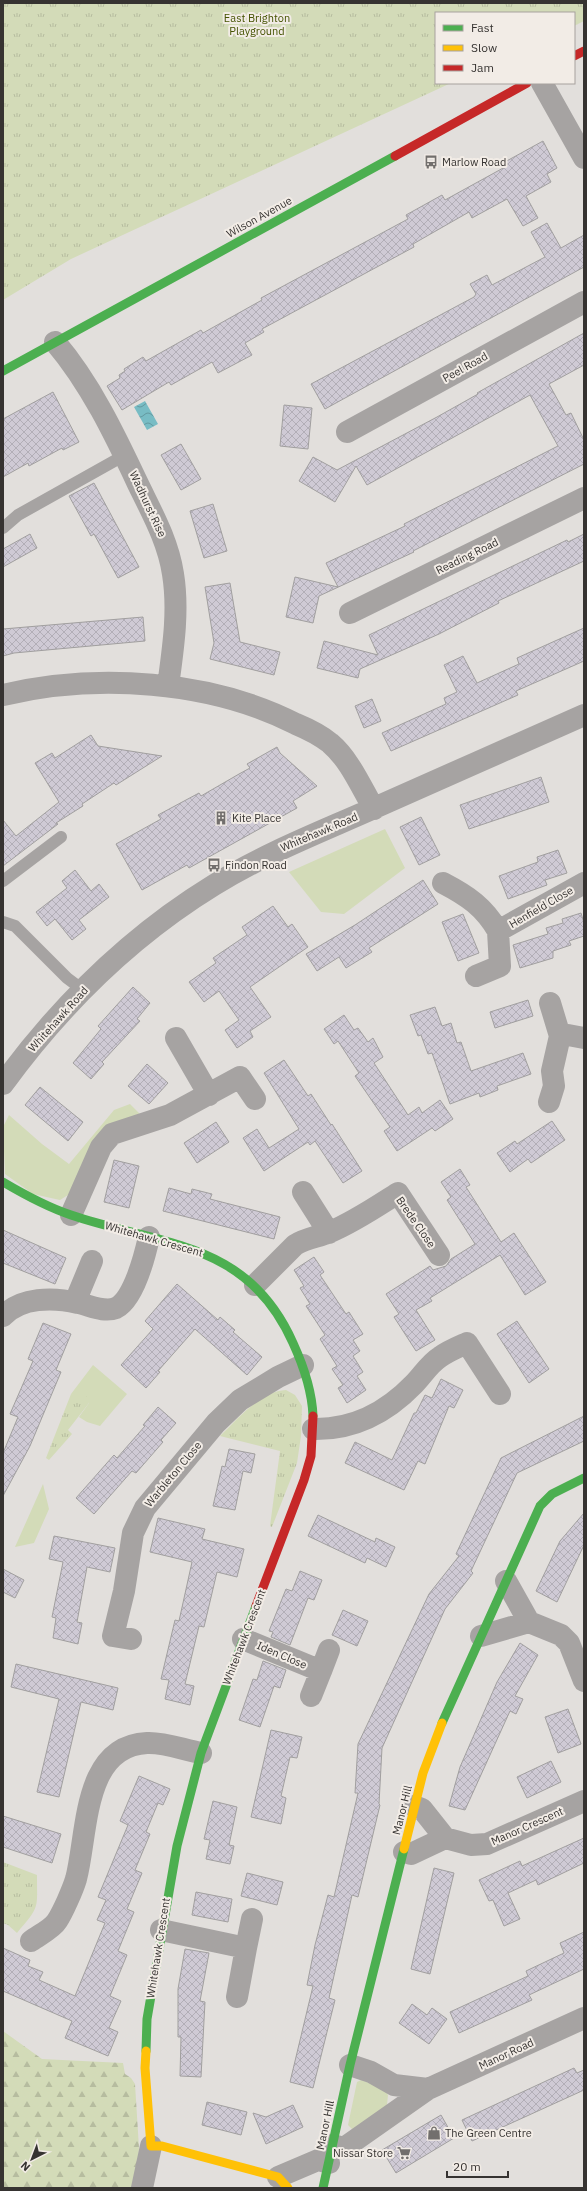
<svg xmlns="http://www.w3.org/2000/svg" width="587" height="2191" font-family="'IBM Plex Sans',sans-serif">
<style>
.green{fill:#d3dbb8}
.forest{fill:url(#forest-firs)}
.park{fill:url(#park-tufts)}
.water{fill:url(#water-waves)}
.building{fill:url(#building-cross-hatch);stroke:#a19f9f}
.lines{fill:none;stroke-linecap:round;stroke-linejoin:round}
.lane{stroke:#a6a3a2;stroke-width:12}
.street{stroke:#a6a3a2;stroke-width:22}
.fast{stroke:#4caf50;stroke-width:9}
.slow{stroke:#ffc107;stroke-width:9}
.jam{stroke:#c62828;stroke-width:9}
.labels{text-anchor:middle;stroke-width:4;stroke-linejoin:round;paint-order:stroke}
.park-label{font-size:11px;fill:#455302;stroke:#f2ece6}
.poi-label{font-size:11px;fill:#363331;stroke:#f2ece6;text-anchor:start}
.street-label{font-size:11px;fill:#363331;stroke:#f2ece6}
</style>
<defs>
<pattern id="forest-firs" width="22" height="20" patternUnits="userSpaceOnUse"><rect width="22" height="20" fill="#d3dbb8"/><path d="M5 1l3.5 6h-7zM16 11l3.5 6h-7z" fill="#b6bc9f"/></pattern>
<pattern id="park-tufts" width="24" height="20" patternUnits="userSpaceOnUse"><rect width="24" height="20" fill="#d3dbb8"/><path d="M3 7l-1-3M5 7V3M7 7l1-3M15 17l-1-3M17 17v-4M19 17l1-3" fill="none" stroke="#b6bc9f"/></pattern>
<pattern id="water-waves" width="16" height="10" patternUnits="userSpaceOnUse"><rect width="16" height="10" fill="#78bcc4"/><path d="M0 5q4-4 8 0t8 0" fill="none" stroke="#6399a0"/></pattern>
<pattern id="building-cross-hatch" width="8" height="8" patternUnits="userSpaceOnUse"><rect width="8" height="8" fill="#cfcad5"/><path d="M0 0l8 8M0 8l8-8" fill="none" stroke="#b2aeb7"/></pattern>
</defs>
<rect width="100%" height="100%" fill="#e2dfdc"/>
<path class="green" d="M385,829L405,868L344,914L321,912L289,872Z
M130,1104L141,1115L68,1195L60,1200L33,1194L5,1174L3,1127L9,1115L42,1144L69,1164L114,1110Z
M93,1365L127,1394L100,1426L87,1422L79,1417L89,1403L71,1394Z
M43,1484L49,1509L34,1543L15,1547Z
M361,2080L384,2088L388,2095L387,2105L354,2131L348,2125L357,2082Z"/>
<path class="forest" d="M3,2031L42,2059L123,2063L125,2074L131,2078L135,2084L139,2148L136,2188H3Z"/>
<path class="park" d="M3,3H584V21L574,26V13H436V83H451L71,259L3,300Z
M286,1390L295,1395L302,1406L301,1436L297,1463L272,1527L270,1526L280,1451L220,1436C238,1419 260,1391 286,1390Z
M71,1394L86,1396L89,1403L68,1430L72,1434L49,1460L46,1458Z
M3,1862L37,1875C37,1910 40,1906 17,1933L8,1925L3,1923Z"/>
<path class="water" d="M145,401L158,424L147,430L134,407Z"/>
<path class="building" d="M543,141L557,168L547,174L551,182L526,196L538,218L523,226L507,199L472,218L469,212L413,244L414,247L262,329L264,332L245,343L252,355L218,373L212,362L171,385L169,382L122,410L107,386L120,378L119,375L125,371L124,369L143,357L146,361L201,330L203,333L262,300L261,298L408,219L406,215L442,195L445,200L505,167L503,163Z
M547,223L561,248L584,235V267L325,409L311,384L474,297L476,294L470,284L487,275L492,285L545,257L531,232Z
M584,333V365L549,384L566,415L571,413L584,440V464L413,551L414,552L319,596L313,623L286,617L295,577L338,587L326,563L405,526L404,524L558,446L530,395L367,485L356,466L335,502L299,481L313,457L337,470L437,417L478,394L477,393Z
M53,392L79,442L63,450L62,448L29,466L28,463L3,477V419Z
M284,405L312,408L308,449L280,446Z
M181,444L201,479L181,490L161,455Z
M94,483L139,567L118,578L94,534L91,536L69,496Z
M213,504L227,551L204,558L190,511Z
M30,534L37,548L3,567V549Z
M584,534V561L498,601L499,603L439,634L360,669L358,678L317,668L324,641L378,655L369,635L567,540L568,542Z
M230,583L240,642L280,652L274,675L210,659L214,643L205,587Z
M143,617L145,641L14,653L3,656V629Z
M584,628V661L516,691L518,695L391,751L382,733L446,704L444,698L457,692L444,665L463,656L477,683L519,664L517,658Z
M372,699L381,721L364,728L355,706Z
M91,735L98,746L162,756L116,785L114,783L82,804L83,806L56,823L58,824L3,866V820L16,836L59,802L35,763L52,753L55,758Z
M277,747L280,753L317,786L293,801L297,808L189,868L187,865L142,890L116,844L161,819L158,815L199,793L201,796L239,774L250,768L247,764Z
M541,777L549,802L469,829L460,805Z
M421,817L440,855L419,865L400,827Z
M558,850L567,873L545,880L547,885L508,899L499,876L538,862L537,857Z
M75,870L91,891L99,884L109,897L79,920L86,929L72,940L55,919L47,926L36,912L67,888L62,881Z
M423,880L438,904L369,948L372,952L346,968L339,957L317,971L306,954L355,925Z
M273,906L288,927L292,924L308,947L250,987L271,1017L250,1031L253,1037L237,1048L225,1030L239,1020L219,991L204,1002L189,982L216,963L213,958L247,935L242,927Z
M581,913L584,923V936L569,941L571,945L553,951V958L520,968L513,945L548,934L546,928L563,923L562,919Z
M463,914L479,953L458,961L442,922Z
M133,987L150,1003L137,1019L140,1021L102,1062L104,1064L91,1079L73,1063L101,1029L98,1026Z
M528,1000L533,1016L495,1028L490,1012Z
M435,1007L442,1026L451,1023L457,1043L461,1042L471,1071L523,1053L531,1074L497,1086L498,1090L480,1097L479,1093L450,1104L432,1053L428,1054L421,1035L418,1036L410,1015Z
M344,1015L354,1030L358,1028L368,1042L373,1038L383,1057L374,1063L408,1115L419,1107L422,1113L440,1100L453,1119L435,1131L432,1128L397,1151L384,1131L390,1127L355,1076L359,1073L338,1041L334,1044L324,1029Z
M284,1060L308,1096L311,1094L331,1125L332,1124L362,1171L343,1183L315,1141L310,1145L308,1142L264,1171L243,1138L257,1129L269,1148L299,1129L264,1073Z
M147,1064L168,1083L149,1104L128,1086Z
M40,1087L83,1122L68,1141L25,1105Z
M552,1121L565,1140L531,1163L528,1159L510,1172L497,1153L515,1141L517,1144Z
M216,1122L229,1142L197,1163L184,1143Z
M114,1160L139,1166L129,1208L104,1202Z
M460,1169L470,1185L466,1187L501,1242L514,1233L546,1282L525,1295L500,1255L430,1298L432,1301L416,1310L435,1340L416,1351L394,1317L399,1314L386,1294L430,1266L433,1270L446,1266L451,1259L475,1244L447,1200L451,1197L441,1182Z
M169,1188L191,1194L192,1189L212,1194L210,1199L280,1217L274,1239L163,1211Z
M3,1230L66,1258L55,1284L3,1263Z
M314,1257L324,1272L320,1275L346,1314L349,1312L363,1334L353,1340L360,1351L353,1356L363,1372L357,1376L366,1390L347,1403L338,1388L343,1385L332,1369L337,1366L320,1339L325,1335L306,1306L310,1304L300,1288L304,1286L294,1270Z
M177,1284L218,1320L220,1317L235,1330L233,1332L262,1357L247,1375L195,1329L158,1371L160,1372L146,1388L121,1365L153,1329L145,1321Z
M517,1321L549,1369L529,1383L497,1334Z
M43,1323L71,1334L56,1370L61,1372L30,1446L3,1496V1453L18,1417L10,1414L33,1361L28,1359Z
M441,1379L463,1390L454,1408L449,1406L425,1464L418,1461L404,1490L345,1463L355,1442L392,1460L414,1413H416L425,1395L432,1398Z
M158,1407L176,1423L161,1440L163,1442L136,1473L132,1471L94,1514L76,1498L114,1455L117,1458L145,1426L143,1425Z
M584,1416V1441L517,1473L471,1571L473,1573L445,1609L382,1748L379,1804L380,1805L358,1897L352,1895L329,1998L335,2000L313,2088L290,2082L313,1986L307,1985L315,1945L328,1895L334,1897L358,1793H355L358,1744L429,1594L459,1556L456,1554L501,1458Z
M229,1449L255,1454L251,1473L243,1471L235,1510L213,1506L222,1466L225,1467Z
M584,1513V1545L557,1602L536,1591L560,1541Z
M318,1515L375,1542L376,1538L395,1547L386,1567L367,1558L365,1563L308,1536Z
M158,1518L205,1529L202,1539L244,1549L237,1577L217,1572L204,1627L199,1626L185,1684L194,1686L190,1705L165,1699L169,1680L161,1679L175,1620L179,1621L192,1562L150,1552Z
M54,1536L115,1548L110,1572L87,1567L77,1622L82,1623L78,1644L53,1638L56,1618L52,1617L63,1562L49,1559Z
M3,1569L24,1580L15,1598L3,1592Z
M300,1571L322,1580L314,1600L308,1598L290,1645L271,1637L273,1632L269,1631L286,1589L292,1591Z
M343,1610L368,1621L357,1646L332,1635Z
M520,1643L538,1655L515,1696L523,1699L516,1714L510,1711L465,1810L449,1806L460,1767L497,1682Z
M263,1661L286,1670L280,1688L274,1686L260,1727L239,1720L253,1679L257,1680Z
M16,1664L118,1688L113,1710L81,1702L59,1797L37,1792L59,1699L11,1687Z
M568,1709L581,1744L558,1753L545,1717Z
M271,1730L302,1737L297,1758L290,1757L281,1796L286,1798L281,1824L251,1817Z
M551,1761L561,1782L527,1798L517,1777Z
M139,1776L170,1789L163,1805L158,1803L146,1832L150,1834L135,1870L142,1873L127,1909L134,1912L118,1951L127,1955L110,1996L121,2001L109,2028L118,2032L108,2056L65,2038L72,2021L3,1991V1948L30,1960L28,1966L43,1972L39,1980L75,1996L105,1923L97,1920L106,1900L98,1897L128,1825L120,1821Z
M213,1801L237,1807L229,1845L234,1846L230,1864L206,1859L210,1840L204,1839Z
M3,1816L61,1834L52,1863L3,1847Z
M584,1838V1863L538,1885L536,1880L508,1893L520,1919L504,1926L493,1900L489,1901L479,1880L520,1861L522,1866Z
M434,1868L454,1873L430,1974L411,1969Z
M247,1873L283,1882L277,1905L241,1896Z
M196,1892L232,1899L228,1922L192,1915Z
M584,1932V1969L529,1995L532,2000L459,2033L450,2012L528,1976L526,1971L564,1953L560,1943Z
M185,1949L209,1953L200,2001L205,2002L201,2077L180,2076L181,2037H178V1989Z
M412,2004L427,2015L432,2008L447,2019L429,2044L399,2023Z
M574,2068L577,2073L584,2070V2090L472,2141L462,2120Z
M207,2102L247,2112L241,2135L202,2125Z
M293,2105L303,2127L266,2144L253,2113L266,2117Z
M441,2115L454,2138L396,2173L382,2150Z"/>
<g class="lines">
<path class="lane" d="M3,528L18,515L125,455
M3,881L61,837
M3,922L15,926L67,978L83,990"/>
<path class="street" d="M542,83L584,158
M55,342C90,383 115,435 138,484C152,513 168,541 173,574C179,611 173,649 168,686
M347,432L584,302
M350,613L584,498
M3,695C96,673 210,680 296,724C308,729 320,735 330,743C350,760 361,787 374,809
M443,883C468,896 484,907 498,931
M476,976L500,966L498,931L584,883
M550,1003L560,1036
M176,1038L209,1095
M3,1084C60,1006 131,936 214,885C264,854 318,833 372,809C443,778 513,746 584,715
M549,1102L554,1086L552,1071L560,1036L568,1035L584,1038
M303,1192L329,1233
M71,1215L101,1147L112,1134L170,1115L240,1077L255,1099
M255,1285L295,1245C306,1238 318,1237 330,1232C354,1222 376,1207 398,1193L439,1255
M75,1302L92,1261
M3,1316C21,1297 53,1297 78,1303C89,1305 104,1313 116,1308C134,1299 145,1255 149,1237
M313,1429C353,1430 387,1412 414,1384C423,1375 429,1364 440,1357C448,1351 458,1347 467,1343L500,1394
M506,1581L529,1622L561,1635L569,1643L584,1681
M481,1636L529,1622
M131,1639L113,1636L124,1591L133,1533L145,1508L216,1423L240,1400L278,1377L303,1365
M243,1639L321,1671L311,1696
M321,1671L329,1650
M414,1806L422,1809L445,1838
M404,1852L411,1854L445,1838L471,1845L487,1844L584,1801
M161,1930L246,1948L237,1997
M31,1941C39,1935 52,1929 57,1921C63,1912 73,1889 76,1879C88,1834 82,1746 147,1743C164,1742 184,1750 201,1753
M246,1948L252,1919
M350,2065L371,2072L394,2085L428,2089
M332,2145L344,2148L428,2089L584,2018
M278,2177L318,2160L329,2163
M142,2188L151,2146"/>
<path class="fast" d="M3,371L395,156
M3,1182C25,1195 47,1207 71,1215C163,1246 248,1241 293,1343C304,1367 312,1390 313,1416
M442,1723L540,1506L552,1494L584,1478
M146,2051L147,2019L177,1846L201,1753L256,1606
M323,2188L350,2065L404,1849"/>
<path class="slow" d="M404,1849L423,1773L442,1723
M146,2051L145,2068L151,2146H162L278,2177L288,2188"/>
<path class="jam" d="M574,56L584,51
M395,156L527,83
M256,1606L304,1480L311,1456L313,1416"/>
</g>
<defs>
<g id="bus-bare" transform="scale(1.08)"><path d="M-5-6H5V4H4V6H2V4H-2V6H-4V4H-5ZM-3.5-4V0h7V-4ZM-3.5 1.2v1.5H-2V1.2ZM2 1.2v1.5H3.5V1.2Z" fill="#726f6d" stroke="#f2ece6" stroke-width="2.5" paint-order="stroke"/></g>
<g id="building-bare" transform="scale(1.08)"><path d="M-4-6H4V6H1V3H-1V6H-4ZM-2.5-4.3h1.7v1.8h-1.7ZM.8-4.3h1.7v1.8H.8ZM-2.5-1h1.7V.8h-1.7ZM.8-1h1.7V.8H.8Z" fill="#726f6d" stroke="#f2ece6" stroke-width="2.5" paint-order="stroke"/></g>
<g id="shop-bare" transform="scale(1.08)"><path d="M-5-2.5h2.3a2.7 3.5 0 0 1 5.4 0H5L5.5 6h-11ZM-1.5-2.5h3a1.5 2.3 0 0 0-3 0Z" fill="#726f6d" stroke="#f2ece6" stroke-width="2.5" paint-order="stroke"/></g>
<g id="supermarket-bare" transform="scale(1.08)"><path d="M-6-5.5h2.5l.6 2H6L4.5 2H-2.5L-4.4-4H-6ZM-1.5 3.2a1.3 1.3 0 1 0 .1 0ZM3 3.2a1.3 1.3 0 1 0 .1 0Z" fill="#726f6d" stroke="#f2ece6" stroke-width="2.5" paint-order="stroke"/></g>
</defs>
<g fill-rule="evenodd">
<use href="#bus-bare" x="431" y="162"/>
<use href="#building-bare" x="221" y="818"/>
<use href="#bus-bare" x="214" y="865"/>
<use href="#shop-bare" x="434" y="2133"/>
<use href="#supermarket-bare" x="404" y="2153"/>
</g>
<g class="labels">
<g class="park-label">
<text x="257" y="22">East Brighton<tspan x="257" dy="13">Playground</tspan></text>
</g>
<g class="poi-label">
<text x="442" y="166">Marlow Road</text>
<text x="232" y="822">Kite Place</text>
<text x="225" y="869">Findon Road</text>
<text x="445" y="2137">The Green Centre</text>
<text x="393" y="2157" text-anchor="end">Nissar Store</text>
</g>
<g class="street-label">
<text transform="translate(259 217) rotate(-29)" y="4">Wilson Avenue</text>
<text transform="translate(465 367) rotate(-29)" y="4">Peel Road</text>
<text transform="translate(148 504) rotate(65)" y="4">Wadhurst Rise</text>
<text transform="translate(467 556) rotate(-26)" y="4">Reading Road</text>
<text transform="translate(319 832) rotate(-23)" y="4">Whitehawk Road</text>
<text transform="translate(541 907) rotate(-30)" y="4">Henfield Close</text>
<text transform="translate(58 1019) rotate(-48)" y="4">Whitehawk Road</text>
<text transform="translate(416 1222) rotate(55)" y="4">Brede Close</text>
<text transform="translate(154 1239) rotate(16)" y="4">Whitehawk Crescent</text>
<text transform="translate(173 1474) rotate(-50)" y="4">Warbleton Close</text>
<text transform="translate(244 1637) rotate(-69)" y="4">Whitehawk Crescent</text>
<text transform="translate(282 1655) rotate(23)" y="4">Iden Close</text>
<text transform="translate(402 1810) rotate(-76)" y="4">Manor Hill</text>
<text transform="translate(527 1826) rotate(-24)" y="4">Manor Crescent</text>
<text transform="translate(158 1948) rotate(-81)" y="4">Whitehawk Crescent</text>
<text transform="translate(506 2054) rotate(-25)" y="4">Manor Road</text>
<text transform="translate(325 2125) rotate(-78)" y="4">Manor Hill</text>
</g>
</g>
<rect width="587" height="2191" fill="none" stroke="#363331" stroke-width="8"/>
<rect x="435" y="12" width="140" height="72" fill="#f2ece6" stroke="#a7a29e"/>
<rect x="443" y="25" width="20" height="6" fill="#4caf50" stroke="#a7a29e"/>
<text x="471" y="32" font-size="12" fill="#363331">Fast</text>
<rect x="443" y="45" width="20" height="6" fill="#ffc107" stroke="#a7a29e"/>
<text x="471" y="52" font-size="12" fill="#363331">Slow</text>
<rect x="443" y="65" width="20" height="6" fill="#c62828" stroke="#a7a29e"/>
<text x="471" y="72" font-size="12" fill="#363331">Jam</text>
<g transform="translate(32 2159) rotate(222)" stroke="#f2ece6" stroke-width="3" paint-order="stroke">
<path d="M0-3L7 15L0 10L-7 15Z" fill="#363331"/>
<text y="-6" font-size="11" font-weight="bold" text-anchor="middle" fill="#363331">N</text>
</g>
<path d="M447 2171v6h61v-6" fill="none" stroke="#363331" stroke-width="2"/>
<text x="453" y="2171" font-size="12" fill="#363331" stroke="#f2ece6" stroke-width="3" paint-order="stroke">20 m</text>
</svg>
